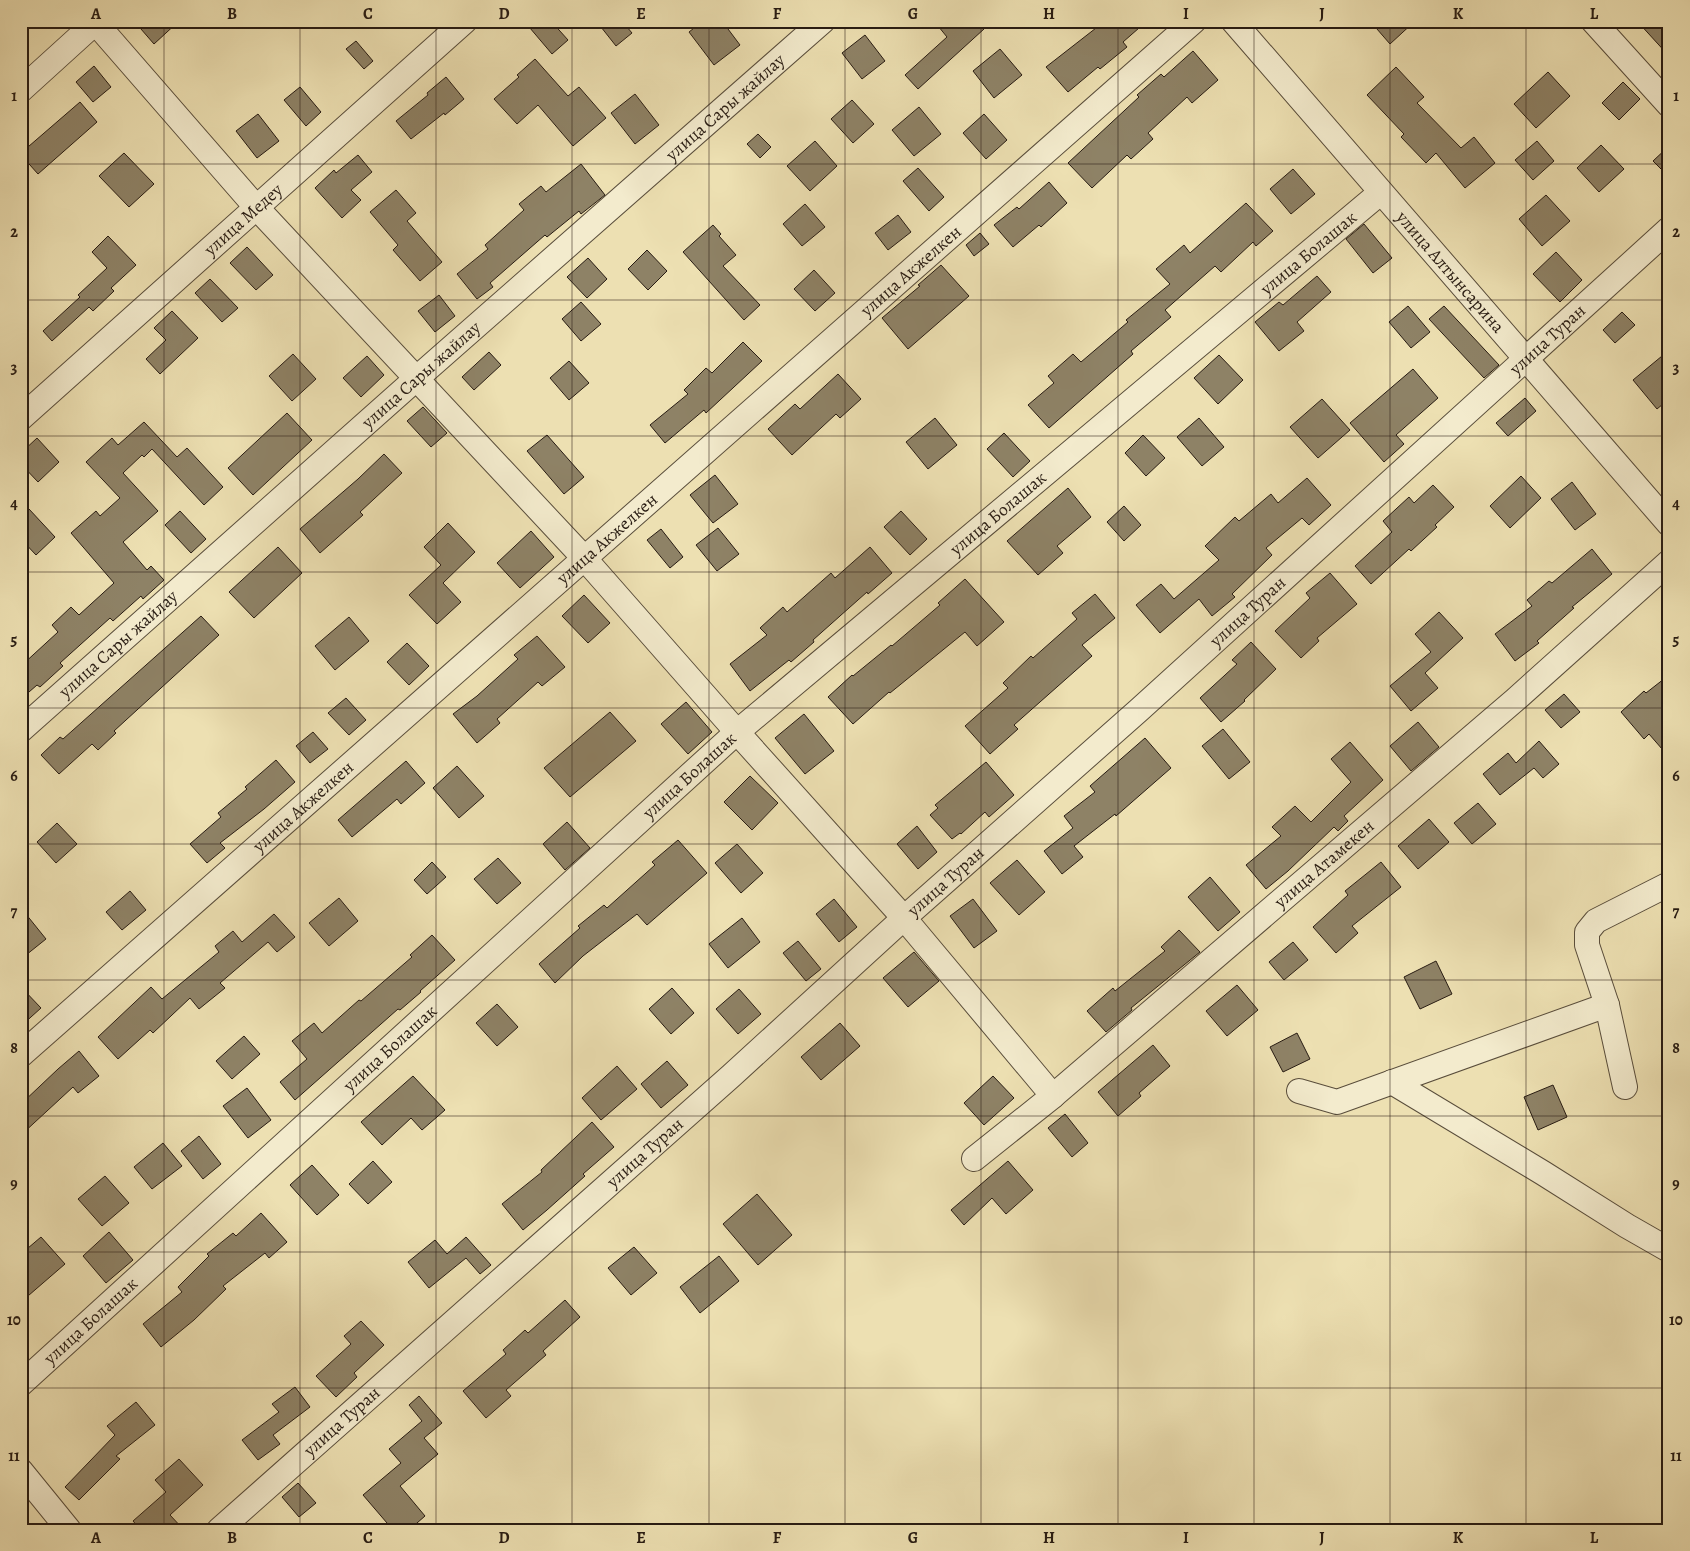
<svg xmlns="http://www.w3.org/2000/svg" width="1690" height="1551" font-family="Alegreya,serif">
<style>
.building{fill:#8e8266;stroke:#281c13}
.lines{fill:none;stroke-linecap:round;stroke-linejoin:round}
.minor-casing{stroke:#594d3b;stroke-width:26}
.minor{stroke:#f3ebcd;stroke-width:24}
.grid{fill:none;stroke:#281c13;stroke-width:1;stroke-opacity:0.55}
.labels{text-anchor:middle;stroke-width:4;stroke-linejoin:round;paint-order:stroke}
.street-label{font-size:18px;fill:#281c13;stroke:#f3ebcd}
.neatline{fill:none;stroke:#281c13;stroke-width:2}
.grid-label{font-size:16px;text-anchor:middle;font-weight:bold;fill:#281c13}
</style>
<rect width="100%" height="100%" fill="#ede0b2"/>
<filter id="stains"><feTurbulence type="fractalNoise" baseFrequency=".004" numOctaves="4"/><feColorMatrix values="0 0 0 0 .2 0 0 0 0 .09 0 0 0 0 .02 0 0 0 .5 -.17"/></filter>
<radialGradient id="worn" r=".72"><stop offset=".6" stop-color="#630" stop-opacity="0"/><stop offset="1" stop-color="#630" stop-opacity=".3"/></radialGradient>
<path class="building" d="M134,21H179L154,44Z
M524,21H551L568,40L552,54Z
M608,21H622L632,33L616,46L601,27Z
M703,21H722L740,45L714,65L689,32Z
M934,21H977L984,29L918,89L905,75L947,37Z
M1105,21H1147L1123,42L1127,47L1100,69L1098,67L1068,92L1046,67Z
M1370,21H1415L1390,44Z
M1637,21H1669V56Z
M865,35L885,61L862,79L842,53Z
M356,41L373,61L364,69L346,49Z
M1000,49L1022,75L994,98L973,71Z
M1193,51L1218,80L1192,103L1187,97L1148,133L1153,139L1131,159L1127,155L1092,188L1068,163L1139,97L1137,95L1161,74L1164,77Z
M535,59L568,96L579,87L606,118L573,146L538,105L517,124L494,99L519,77L517,75Z
M94,66L111,87L93,102L76,82Z
M1396,67L1424,97L1417,103L1461,148L1474,137L1495,163L1465,188L1436,153L1426,163L1401,137L1404,134L1367,95Z
M1548,72L1570,96L1536,128L1514,104Z
M446,77L464,99L445,115L444,113L411,139L396,121L428,95L427,93Z
M1623,82L1640,99L1619,120L1602,103Z
M300,87L321,112L306,126L284,100Z
M635,94L659,125L635,144L611,113Z
M852,100L874,124L853,143L831,119Z
M80,102L97,122L38,174L21,155V153Z
M919,107L941,134L914,156L892,130Z
M258,114L279,141L257,158L236,131Z
M984,114L1007,140L986,159L963,133Z
M758,134L771,147L760,158L747,144Z
M815,141L837,166L810,191L787,166Z
M1537,141L1554,161L1533,180L1515,160Z
M1601,145L1624,169L1599,192L1577,168Z
M1669,146V177L1653,161Z
M124,153L154,184L129,207L99,176Z
M358,155L372,172L351,190L361,200L342,218L315,188L334,170L336,173Z
M581,164L605,195L581,214L579,211L547,237L545,235L490,283L493,287L477,299L457,274L488,249L485,245L524,210L519,204L541,186L546,192Z
M918,168L944,197L929,211L903,181Z
M1293,169L1315,194L1291,214L1270,189Z
M1049,182L1067,203L1041,227L1039,225L1013,247L994,225L1017,207L1019,209Z
M396,190L416,213L407,221L442,262L420,281L393,250L398,245L370,212Z
M1546,195L1570,221L1542,246L1519,219Z
M1246,203L1273,231L1256,246L1253,242L1221,272L1215,266L1165,310L1171,317L1131,351L1133,354L1049,428L1028,405L1054,383L1048,376L1073,354L1081,362L1128,322L1126,320L1170,284L1156,269L1184,245L1190,253Z
M805,204L825,227L802,246L783,224Z
M898,215L911,232L888,250L875,233Z
M1364,224L1392,258L1373,273L1346,239Z
M713,225L721,234L719,236L736,255L723,266L760,305L744,320L683,252Z
M980,233L989,244L974,256L966,245Z
M108,236L136,265L111,288L114,291L93,311L89,307L52,341L43,331L80,297L78,295L107,268L92,252Z
M247,247L273,275L256,290L230,263Z
M647,250L667,271L648,290L628,269Z
M1556,252L1582,280L1560,302L1533,274Z
M588,258L607,279L587,298L567,277Z
M941,265L969,296L908,349L882,318L920,286L918,285Z
M814,270L835,293L815,311L794,289Z
M1317,276L1331,292L1297,322L1304,331L1279,351L1255,322L1279,302L1283,305Z
M210,279L238,308L222,322L195,293Z
M439,295L455,316L435,332L418,311Z
M581,302L601,324L581,341L562,319Z
M1408,306L1430,332L1411,348L1389,322Z
M1444,306L1499,365L1484,378L1429,319Z
M172,311L198,338L160,374L146,359L166,340L154,328Z
M1622,312L1635,325L1615,343L1603,330Z
M743,342L762,361L706,413L704,410L665,443L650,425L688,394L684,390L706,368L712,373Z
M489,352L501,365L474,390L462,377Z
M293,354L316,379L292,401L269,376Z
M1219,355L1243,380L1218,404L1194,378Z
M367,356L384,375L361,397L343,378Z
M1662,356L1669,365V399L1657,409L1633,380Z
M569,361L589,383L569,400L550,378Z
M1413,369L1438,398L1396,435L1404,444L1384,462L1350,423Z
M838,374L861,399L840,418L836,414L792,455L768,429L795,404L800,409Z
M1525,398L1536,411L1508,436L1496,423Z
M1322,399L1350,430L1318,458L1290,427Z
M423,407L447,433L431,447L407,421Z
M287,413L312,440L253,495L228,468Z
M935,418L957,445L928,469L906,442Z
M1199,418L1224,447L1202,466L1177,437Z
M144,422L177,457L187,448L223,487L204,505L152,449L144,457L142,455L123,473L158,511L123,542L147,570L151,566L164,580L143,599L141,596L113,621L110,618L60,663L63,666L40,687L37,685L21,699V666L58,632L52,625L71,607L79,615L114,583L71,533L96,511L100,516L120,498L86,462L112,438L118,445Z
M1004,433L1030,461L1013,477L987,449Z
M547,435L584,477L564,494L527,451Z
M1143,435L1165,458L1146,476L1125,453Z
M37,438L59,462L38,482L21,464V453Z
M384,454L402,473L360,512L363,515L320,553L300,529L358,479Z
M715,475L738,504L713,523L690,495Z
M1521,476L1541,498L1510,528L1490,506Z
M1307,478L1331,505L1309,525L1302,518L1266,548L1272,555L1232,594L1235,597L1212,616L1199,599L1160,633L1136,605L1161,584L1174,599L1219,560L1205,546L1235,517L1239,521L1271,494L1278,503Z
M1572,482L1596,514L1575,530L1551,499Z
M1433,485L1454,507L1435,525L1437,527L1411,551L1409,549L1371,584L1355,566L1392,532L1383,521L1409,497L1414,503Z
M1068,488L1091,517L1057,546L1063,553L1038,575L1007,541Z
M1124,506L1141,525L1124,541L1107,522Z
M29,509L55,537L36,555L21,539V516Z
M180,511L206,539L191,553L165,525Z
M901,511L927,539L910,555L884,527Z
M448,523L475,552L443,583L461,602L437,624L409,595L441,565L424,547Z
M718,528L739,554L717,571L696,545Z
M661,529L683,557L670,568L647,540Z
M531,531L554,557L520,588L497,563Z
M278,547L302,573L254,618L229,592Z
M870,547L892,573L868,594L867,592L813,640L814,642L791,662L789,660L750,691L730,664L767,635L760,628L783,607L787,612L831,573L835,578Z
M1592,549L1612,574L1572,607L1574,608L1537,641L1539,643L1515,661L1495,634L1532,606L1527,600L1549,581L1552,583Z
M1330,573L1357,604L1317,638L1319,641L1301,658L1275,631L1310,598L1306,593Z
M965,579L1004,622L977,646L965,632L890,693L889,692L853,724L828,697L852,675L853,676L891,645L892,646L940,605L938,603Z
M1095,594L1115,618L1082,645L1092,656L1014,725L1018,729L990,754L965,726L1008,688L1003,683L1031,656L1033,658L1077,619L1072,613Z
M584,595L610,623L588,643L562,616Z
M1439,612L1463,638L1425,673L1438,688L1411,711L1390,686L1431,652L1415,634Z
M201,616L219,635L114,731L116,733L98,750L92,744L59,774L41,755L60,737L63,739Z
M349,617L369,641L335,670L315,646Z
M537,636L565,667L542,686L538,682L497,719L500,723L477,743L453,714L477,696L518,659L514,655Z
M1251,642L1276,669L1244,700L1245,701L1221,722L1200,698L1237,664L1232,660Z
M407,643L429,666L409,685L387,662Z
M1669,675V757L1649,734L1644,739L1621,712L1644,691L1646,693Z
M1564,694L1580,712L1561,728L1545,710Z
M346,698L366,720L349,735L328,713Z
M686,702L712,732L688,754L661,724Z
M610,712L636,741L570,797L544,768Z
M804,714L834,751L805,774L775,738Z
M1418,722L1439,747L1411,771L1390,746Z
M1223,729L1250,762L1229,779L1202,746Z
M313,732L328,749L310,763L296,746Z
M1145,738L1171,768L1116,816L1115,814L1074,846L1083,857L1062,874L1044,851L1073,828L1064,816L1095,792L1090,786Z
M1539,741L1559,764L1543,778L1534,768L1500,795L1483,774L1508,753L1516,763Z
M1350,742L1383,780L1344,816L1348,821L1338,831L1334,827L1288,871L1266,889L1246,865L1281,836L1272,827L1295,806L1311,822L1351,782L1331,759Z
M276,760L295,782L264,809L220,843L225,848L207,863L190,844L221,817L218,813L247,789L245,787Z
M406,761L425,783L401,804L397,799L352,837L338,820Z
M986,762L1014,795L989,817L985,812L961,834L960,833L952,839L930,815L938,808L935,805Z
M457,766L484,796L459,818L433,788Z
M750,776L778,803L752,830L724,802Z
M1478,803L1496,824L1472,844L1454,823Z
M1429,819L1449,842L1418,869L1398,846Z
M567,822L590,848L565,870L543,844Z
M57,823L77,844L56,863L37,842Z
M917,826L937,852L918,869L897,844Z
M678,840L707,873L647,925L637,914L583,956L555,983L539,964L580,928L578,926L604,905L607,908L655,865L652,862Z
M737,844L763,873L741,893L715,863Z
M498,858L521,883L497,904L474,879Z
M1017,860L1045,892L1019,915L990,883Z
M432,862L446,877L427,894L414,880Z
M1381,862L1401,887L1352,926L1358,933L1336,953L1313,927L1348,895L1345,891Z
M1210,877L1240,912L1218,931L1188,897Z
M130,891L146,910L122,930L106,912Z
M339,898L358,921L329,946L309,923Z
M834,899L857,927L839,942L816,914Z
M973,899L997,931L974,948L950,916Z
M21,908L46,939L21,959Z
M274,914L295,937L277,952L268,942L220,983L225,988L199,1009L190,998L153,1033L150,1030L118,1059L98,1037L151,987L162,999L219,952L215,946L233,931L242,942Z
M742,918L760,942L728,968L709,944Z
M1179,930L1200,952L1131,1008L1132,1010L1106,1032L1087,1011L1113,988L1115,991L1165,951L1161,947Z
M432,935L455,960L420,991L421,992L400,1010L398,1009L295,1100L280,1082L307,1059L292,1041L314,1023L322,1033L359,1000L361,1001L412,957L410,955Z
M798,941L821,969L806,981L783,953Z
M1293,942L1308,960L1284,980L1269,962Z
M914,952L939,981L908,1007L883,978Z
M1436,961L1452,994L1420,1009L1404,977Z
M1237,985L1258,1010L1227,1036L1206,1011Z
M21,987L41,1008L21,1026Z
M672,988L694,1013L671,1034L649,1009Z
M739,989L761,1014L738,1034L716,1009Z
M497,1004L518,1027L497,1046L476,1023Z
M840,1023L860,1046L821,1080L801,1057Z
M1297,1033L1310,1059L1283,1072L1270,1047Z
M244,1036L260,1054L232,1079L216,1061Z
M1153,1045L1170,1066L1139,1093L1141,1096L1118,1116L1098,1092Z
M79,1051L99,1076L78,1093L73,1087L21,1135V1104L58,1069Z
M667,1061L688,1085L661,1108L641,1084Z
M617,1066L637,1089L601,1120L582,1098Z
M413,1076L445,1110L422,1130L411,1118L382,1145L361,1122Z
M993,1076L1014,1098L984,1125L964,1103Z
M1553,1085L1567,1117L1538,1130L1524,1097Z
M247,1088L271,1120L248,1138L223,1106Z
M1065,1114L1088,1143L1072,1157L1048,1128Z
M592,1122L614,1147L583,1174L585,1176L547,1210L523,1230L502,1204L542,1172L541,1170Z
M199,1136L221,1164L203,1179L181,1151Z
M163,1143L182,1166L152,1189L134,1167Z
M373,1161L392,1182L368,1204L349,1184Z
M1008,1161L1033,1190L1006,1214L992,1198L964,1225L951,1210Z
M312,1165L339,1195L317,1215L290,1185Z
M105,1176L129,1203L102,1226L78,1199Z
M757,1194L792,1235L758,1265L723,1224Z
M261,1213L287,1242L269,1258L265,1253L223,1286L226,1289L194,1320L161,1347L143,1324L182,1292L178,1287L209,1256L207,1254L233,1233L236,1236Z
M109,1232L133,1260L106,1283L83,1256Z
M41,1237L65,1264L21,1302V1254Z
M466,1237L491,1265L480,1274L466,1258L429,1288L408,1262L435,1240L447,1254Z
M634,1247L657,1273L631,1295L608,1268Z
M719,1256L739,1281L700,1313L680,1287Z
M565,1300L580,1317L543,1351L546,1355L506,1390L511,1396L486,1418L463,1391L506,1354L503,1350L525,1330L528,1333Z
M361,1321L384,1345L354,1373L357,1377L336,1397L316,1376L351,1344L344,1336Z
M295,1387L310,1407L273,1435L280,1444L258,1460L242,1440L279,1412L272,1404Z
M419,1396L442,1423L424,1438L438,1454L400,1486L425,1516L409,1530H393L363,1495L401,1463L389,1449L422,1421L409,1405Z
M136,1402L155,1425L116,1456L120,1459L79,1500L65,1487L115,1435L107,1426Z
M179,1459L203,1485L170,1515L184,1530H141L133,1521L166,1492L155,1480Z
M298,1483L316,1503L299,1517L282,1497Z"/>
<g class="lines">
<g class="minor-casing">
<g id="minor">
<path d="M94,21L256,207L585,559L737,732L904,918L1053,1096"/>
<path id="s1" d="M1233,21L1669,524"/>
<path d="M1593,21L1669,105"/>
<path d="M21,90L97,21"/>
<path id="s2" d="M21,418L465,21"/>
<path id="s3" d="M21,730L417,378L823,21"/>
<path id="s4" d="M21,1055L1194,21"/>
<path d="M1392,1082L1543,1173L1627,1226L1669,1250"/>
<path d="M1625,1087L1607,1005L1587,945V932L1596,921L1669,884"/>
<path d="M1299,1091L1337,1102L1607,1005"/>
<path id="s5" d="M974,1159L1053,1096L1515,700L1669,562"/>
<path id="s6" d="M21,1384L737,732L1380,193"/>
<path d="M21,1471L69,1530"/>
<path id="s7" d="M219,1530L731,1076L904,918L1139,710L1669,229"/>
</g>
</g>
<use href="#minor" class="minor"/>
</g>
<path class="grid" d="M164,21V1530M300,21V1530M436,21V1530M572,21V1530M709,21V1530M845,21V1530M981,21V1530M1118,21V1530M1254,21V1530M1390,21V1530M1526,21V1530M21,164H1669M21,300H1669M21,436H1669M21,572H1669M21,708H1669M21,844H1669M21,980H1669M21,1116H1669M21,1252H1669M21,1388H1669"/>
<g class="labels">
<g class="street-label">
<text dy="6" stroke="none"><textPath href="#s3" startOffset="940">улица Сары жайлау</textPath></text>
<text dy="6" stroke="none"><textPath href="#s2" startOffset="298">улица Медеу</textPath></text>
<text dy="6" stroke="none"><textPath href="#s6" startOffset="1714">улица Болашак</textPath></text>
<text dy="6" stroke="none"><textPath href="#s4" startOffset="1186">улица Акжелкен</textPath></text>
<text dy="6" stroke="none"><textPath href="#s1" startOffset="332">улица Алтынсарина</textPath></text>
<text dy="6" stroke="none"><textPath href="#s7" startOffset="1784">улица Туран</textPath></text>
<text dy="6" stroke="none"><textPath href="#s3" startOffset="535">улица Сары жайлау</textPath></text>
<text dy="6" stroke="none"><textPath href="#s6" startOffset="1309">улица Болашак</textPath></text>
<text dy="6" stroke="none"><textPath href="#s4" startOffset="781">улица Акжелкен</textPath></text>
<text dy="6" stroke="none"><textPath href="#s7" startOffset="1379">улица Туран</textPath></text>
<text dy="6" stroke="none"><textPath href="#s3" startOffset="130">улица Сары жайлау</textPath></text>
<text dy="6" stroke="none"><textPath href="#s6" startOffset="904">улица Болашак</textPath></text>
<text dy="6" stroke="none"><textPath href="#s4" startOffset="376">улица Акжелкен</textPath></text>
<text dy="6" stroke="none"><textPath href="#s5" startOffset="458">улица Атамекен</textPath></text>
<text dy="6" stroke="none"><textPath href="#s7" startOffset="974">улица Туран</textPath></text>
<text dy="6" stroke="none"><textPath href="#s6" startOffset="499">улица Болашак</textPath></text>
<text dy="6" stroke="none"><textPath href="#s7" startOffset="569">улица Туран</textPath></text>
<text dy="6" stroke="none"><textPath href="#s6" startOffset="94">улица Болашак</textPath></text>
<text dy="6" stroke="none"><textPath href="#s7" startOffset="164">улица Туран</textPath></text>
</g>
</g>
<rect width="1690" height="1551" fill="none" stroke="#ede0b2" stroke-width="55"/>
<rect x="28" y="28" width="1634" height="1496" class="neatline"/>
<g class="grid-label">
<text x="96" y="19">A</text>
<text x="232" y="19">B</text>
<text x="368" y="19">C</text>
<text x="504" y="19">D</text>
<text x="641" y="19">E</text>
<text x="777" y="19">F</text>
<text x="913" y="19">G</text>
<text x="1049" y="19">H</text>
<text x="1186" y="19">I</text>
<text x="1322" y="19">J</text>
<text x="1458" y="19">K</text>
<text x="1594" y="19">L</text>
<text x="14" y="101">1</text>
<text x="1676" y="101">1</text>
<text x="14" y="237">2</text>
<text x="1676" y="237">2</text>
<text x="14" y="373">3</text>
<text x="1676" y="373">3</text>
<text x="14" y="509">4</text>
<text x="1676" y="509">4</text>
<text x="14" y="645">5</text>
<text x="1676" y="645">5</text>
<text x="14" y="781">6</text>
<text x="1676" y="781">6</text>
<text x="14" y="917">7</text>
<text x="1676" y="917">7</text>
<text x="14" y="1053">8</text>
<text x="1676" y="1053">8</text>
<text x="14" y="1189">9</text>
<text x="1676" y="1189">9</text>
<text x="14" y="1325">10</text>
<text x="1676" y="1325">10</text>
<text x="14" y="1461">11</text>
<text x="1676" y="1461">11</text>
<text x="96" y="1543">A</text>
<text x="232" y="1543">B</text>
<text x="368" y="1543">C</text>
<text x="504" y="1543">D</text>
<text x="641" y="1543">E</text>
<text x="777" y="1543">F</text>
<text x="913" y="1543">G</text>
<text x="1049" y="1543">H</text>
<text x="1186" y="1543">I</text>
<text x="1322" y="1543">J</text>
<text x="1458" y="1543">K</text>
<text x="1594" y="1543">L</text>
</g>
<rect width="100%" height="100%" filter="url(#stains)"/>
<rect width="100%" height="100%" fill="url(#worn)"/>
</svg>
